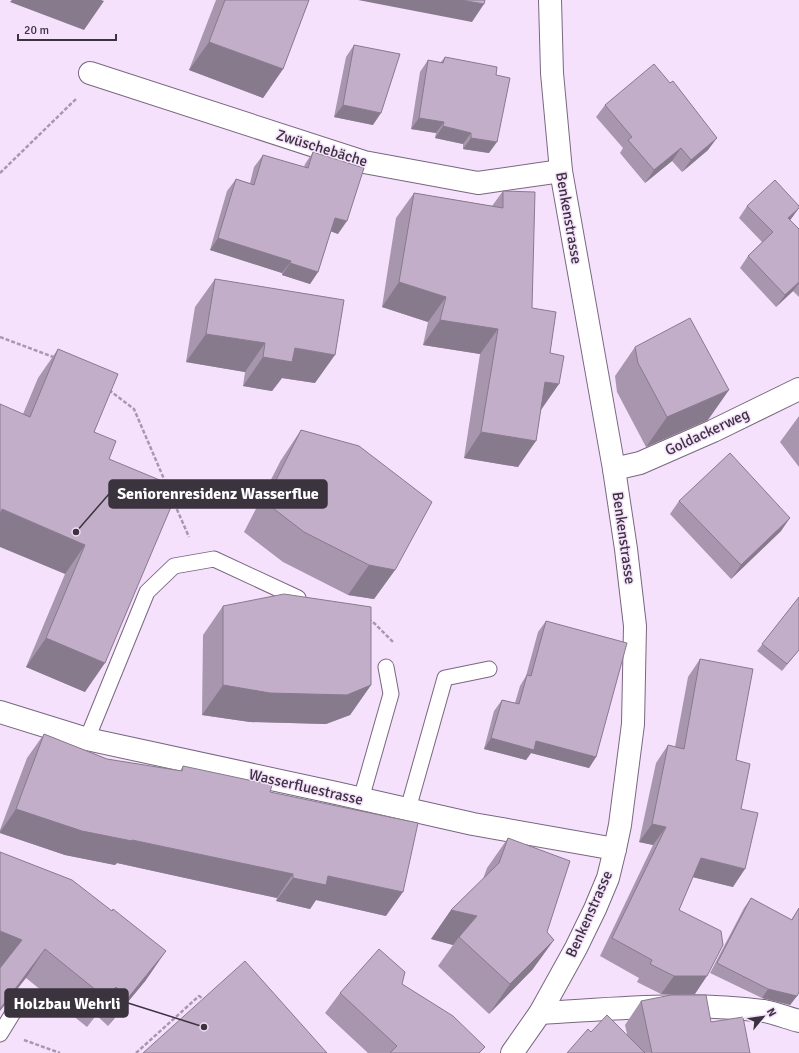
<svg xmlns="http://www.w3.org/2000/svg" width="799" height="1053" font-family="Signika,sans-serif">
<style>
.lines{fill:none;stroke-linecap:round;stroke-linejoin:round}
.service-casing{stroke:#79677f;stroke-width:17}
.minor-casing{stroke:#79677f;stroke-width:24}
.tertiary-casing{stroke:#79677f;stroke-width:24}
.path{stroke:#a898ad;stroke-width:2.5;stroke-dasharray:4 2;stroke-linecap:butt}
.service{stroke:#fff;stroke-width:15}
.minor{stroke:#fff;stroke-width:22}
.tertiary{stroke:#fff;stroke-width:22}
.wall{fill:#a796ad}
.shaded-wall{fill:#887a8d}
.building{fill:#c2aec9;stroke:#887a8d}
.labels{text-anchor:middle;stroke-width:3;stroke-linejoin:round;paint-order:stroke}
.street-label{font-size:15px;fill:#3b333e;stroke:#f6e1fd}
.leader{fill:none;stroke:#3b333e;stroke-width:1.5}
.callout-dot{fill:#3b333e;stroke:#f6e1fd;stroke-width:1.5}
.callout{fill:#3b333e;stroke:#3b333e;stroke-width:1.5}
.callout-label{font-size:16px;text-anchor:middle;font-weight:bold;fill:#fff}
</style>
<rect width="100%" height="100%" fill="#f6e1fd"/>
<g class="lines">
<g class="service-casing">
<path id="service" d="M87,739L147,592L174,566L214,559L298,598
M361,799L391,694L386,667
M408,809L445,678L489,669
M0,1034L21,1000"/>
</g>
<g class="minor-casing">
<path id="minor" d="M90,73L364,162L478,183L561,171
M614,469L640,463L713,431L799,389
M0,712L87,739L336,793L473,824L615,849
M540,1013C614,1009 690,1001 764,1011C775,1013 788,1018 799,1021"/>
</g>
<g class="tertiary-casing">
<path id="tertiary" d="M512,1053L540,1013L576,948L595,909L608,878L615,849L620,825L633,724L635,626L626,549L614,469L561,171L552,73L550,0"/>
</g>
<path class="path" d="M0,173L77,98
M0,337L56,358
M109,390L134,409L167,486
M172,498L189,537
M368,619L374,623L394,643
M24,1040L60,1053
M136,1053L199,996L205,1000"/>
<use href="#service" class="service"/>
<use href="#minor" class="minor"/>
<use href="#tertiary" class="tertiary"/>
</g>
<path class="wall" d="M216,0H309L283,69L263,98L189,70Z
M354,45L373,125L334,117L346,57Z
M445,57L496,75L489,153L463,149V144L435,138L436,133L411,129L420,72L428,60L440,63Z
M605,105L708,150L682,172L672,161L645,183L620,153L623,148L596,117Z
M313,152L338,234L331,231L318,272L310,284L282,275V273L210,250L227,191L236,179L250,183L254,167L263,155L304,167L305,164Z
M503,191L532,308L541,410V409L518,467L464,458L480,354L423,345L428,322L382,307L396,218L414,193L492,206Z
M747,206L799,208L790,220L799,229V297L793,291L776,307L740,268L748,256L762,242L739,218Z
M215,279L315,383L282,378L272,391L243,386L245,372L186,362L195,307Z
M635,347L708,420L646,447L617,392L615,376Z
M58,349L94,432L109,459L85,692L26,667L65,574L23,414L38,378Z
M799,416V467L780,442Z
M301,430L395,570L374,599L348,595L283,562L244,532L281,460Z
M679,501L781,531L731,579L670,514Z
M799,597V650L782,671L757,651Z
M223,606L371,685L350,715L326,724L250,722L202,715L203,635Z
M546,621L596,757L589,768L531,753L526,760L484,749L494,711L502,700L515,703L520,686L526,676L538,632Z
M700,659L736,760L741,809L733,887L693,877L679,910L695,994H661L637,982L639,978L600,956L653,845L639,842L656,763L668,745L675,747L688,677Z
M44,734L107,759L180,771L183,766L270,792L386,916L316,900L310,909L276,901L277,898L117,863L115,865L65,855L0,833V830L27,758Z
M508,838L533,969L489,1014L438,966L453,945L431,939L451,910L483,879L487,868Z
M0,852L112,911L113,909L146,980L108,1026L96,1015L87,1027L26,978L0,967Z
M751,898L791,920L799,908L797,996L790,1005L762,998L710,973L744,908Z
M402,984L480,1053H368L325,1013L340,993Z
M641,1001L711,1022L750,1053H567L591,1032L627,1034L625,1025Z"/>
<path class="shaded-wall" d="M12,0H101L104,1L84,30L10,2Z
M358,0H461L484,4L472,22Z
M209,42L283,69L263,98L189,70Z
M343,105L381,113L373,125L334,117Z
M419,118L444,122L436,133L411,129Z
M443,126L471,133L463,144L435,138Z
M471,138L497,142L489,153L463,149Z
M717,138L708,150L682,172L691,160Z
M681,148L672,161L645,183L654,170Z
M799,208L791,219L780,230L788,218Z
M335,218L347,221L338,234L327,230Z
M218,238L291,261L282,273L210,250Z
M290,263L318,272L310,284L282,275Z
M399,282L446,297L428,322L382,307Z
M799,282V283L793,291L776,307L785,295Z
M440,320L498,329L480,354L423,345Z
M206,334L265,343L245,372L186,362Z
M295,348L335,355L315,383L282,378L272,391L243,386L263,357Z
M545,382L559,384L541,410L527,407Z
M729,390L708,420L646,447L667,417Z
M481,432L536,441L518,467L464,458Z
M2,509L85,545L65,574L0,547V512Z
M790,518L781,531L731,579L741,565Z
M369,565L395,570L374,599L348,595Z
M46,638L105,663L85,692L26,667Z
M223,685H371L350,715L326,724L250,722L202,715Z
M491,738L536,741L596,757L589,768L531,753L526,760L484,749Z
M16,809L132,840L293,874L277,898L117,863L115,865L65,855L0,833V832Z
M652,824L666,827L653,845L639,842Z
M701,858L745,869L733,887L688,876Z
M328,876L403,892L386,916L316,900L310,909L276,901L293,878Z
M451,910L477,916L459,937L453,945L431,939Z
M0,931L22,940L2,968L0,967Z
M554,940L533,969L489,1014L510,984Z
M45,949L26,978L0,1011V1009Z
M166,951L146,980L108,1026L128,998Z
M674,976H707L695,994H661Z
M116,987L96,1015L87,1027L107,999Z
M768,989L797,996L790,1005L762,998Z"/>
<path class="building" d="M225,0H309L283,69L209,42Z
M461,0H485L484,4Z
M354,45L400,54L381,113L343,105Z
M445,57L497,67L496,75L510,78L497,142L471,138V133L443,126L444,122L419,118L428,60L443,63Z
M654,64L670,83L673,81L717,138L691,160L681,148L654,170L628,140L632,137L605,105Z
M313,152L364,168L347,221L335,218L318,272L290,263L291,261L218,238L236,179L254,185L263,155L308,168Z
M775,180L799,206V208L788,218L799,229V282L785,295L748,256L773,232L747,206Z
M503,191L535,192L532,308L556,312L550,353L564,356L559,384L545,382L536,441L481,432L498,329L440,320L446,297L399,282L414,193L503,208Z
M215,279L344,300L335,355L295,348L292,362L263,357L265,343L206,334Z
M690,318L729,390L667,417L638,363L635,347Z
M58,349L118,374L94,432L116,441L109,459L179,488L105,663L46,638L85,545L2,509L0,514V404L30,417Z
M301,430L359,446L432,502L395,570L369,565L304,532L265,502Z
M730,453L790,518L741,565L679,501Z
M284,594L371,607V685L347,695L270,693L223,685V606Z
M799,597V650L787,664L762,644Z
M546,621L627,643L596,757L536,741L534,750L491,738L502,700L519,704L527,675L531,676Z
M700,659L753,669L736,760L750,764L741,809L758,813L745,869L701,858L679,910L721,931L723,945L707,976H674L650,964L652,960L612,938L666,827L652,824L668,745L684,749Z
M44,734L107,759L182,771L183,766L272,785L270,792L418,823L403,892L328,876L326,885L293,878V874L132,840V841L82,831L16,809Z
M508,838L570,861L547,932L554,940L510,984L459,937L477,916L451,910L499,863Z
M0,852L72,880L112,911L113,909L166,951L128,998L116,987L107,999L45,949L0,1009V968L22,940L0,931Z
M751,898L792,920L799,908V992L797,996L768,989L717,963Z
M379,949L405,972L402,984L453,1016L485,1047L479,1053H390L397,1046L340,993Z
M245,961L327,1053H143Z
M671,995H706L711,1022L743,1017L750,1053H652L641,1001Z
M607,1015L645,1053H567L588,1029L591,1032Z"/>
<g class="labels">
<g class="street-label">
<text transform="translate(322 148) rotate(17)" y="5">Zwüschebäche</text>
<text transform="translate(569 218) rotate(80)" y="5">Benkenstrasse</text>
<text transform="translate(707 432) rotate(-25)" y="5">Goldackerweg</text>
<text transform="translate(624 538) rotate(82)" y="5">Benkenstrasse</text>
<text transform="translate(306 787) rotate(13)" y="5">Wasserfluestrasse</text>
<text transform="translate(589 914) rotate(-66)" y="5">Benkenstrasse</text>
</g>
</g>
<path class="leader" d="M76 532L109 494M204 1027L128 1003"/>
<g class="callout-dot">
<circle cx="76" cy="532" r="4"/>
<circle cx="204" cy="1027" r="4"/>
</g>
<g class="callout">
<rect x="109" y="480" width="218" height="28" rx="4"/>
<rect x="5" y="989" width="123" height="28" rx="4"/>
</g>
<g class="callout-label">
<text x="218" y="499">Seniorenresidenz Wasserflue</text>
<text x="67" y="1009">Holzbau Wehrli</text>
</g>
<g transform="translate(763 1017) rotate(61)" stroke="#f6e1fd" stroke-width="3" paint-order="stroke">
<path d="M0-3L7 15L0 10L-7 15Z" fill="#3b333e"/>
<text y="-6" font-size="11" font-weight="bold" text-anchor="middle" fill="#3b333e">N</text>
</g>
<path d="M18 34v6h98v-6" fill="none" stroke="#3b333e" stroke-width="2"/>
<text x="24" y="34" font-size="12" fill="#3b333e" stroke="#f6e1fd" stroke-width="3" paint-order="stroke">20 m</text>
</svg>
